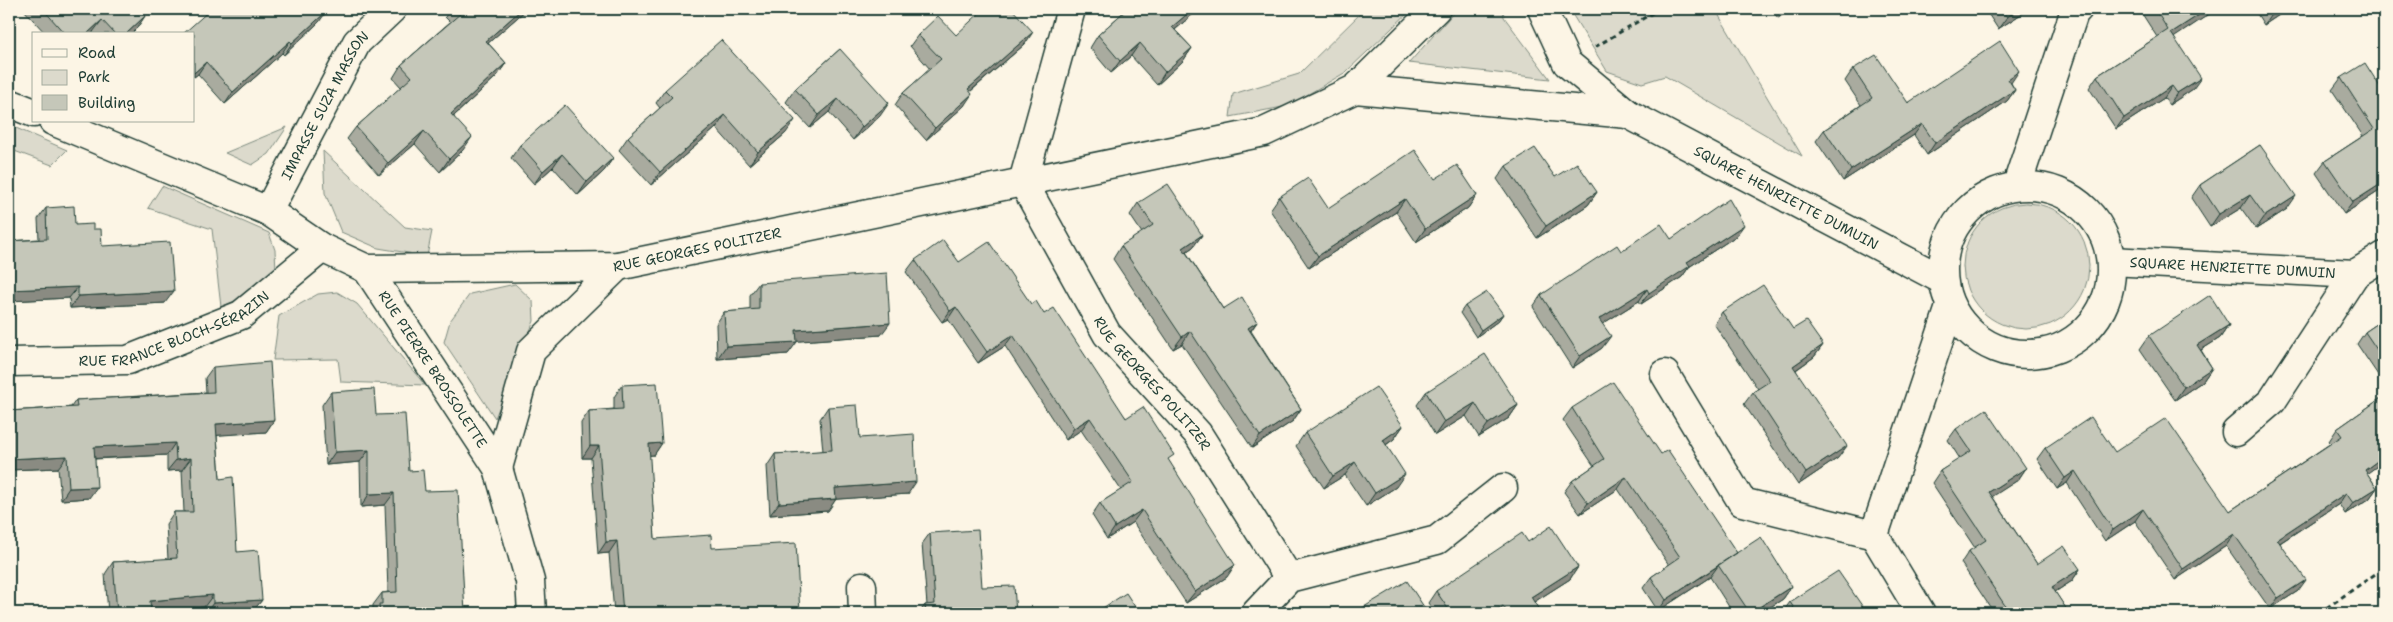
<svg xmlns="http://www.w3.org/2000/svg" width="2393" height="622" font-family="'Shantell Sans',sans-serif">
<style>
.green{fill:#dcdacc;stroke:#7e8c80}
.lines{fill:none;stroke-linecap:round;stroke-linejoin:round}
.minor-casing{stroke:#1f3d34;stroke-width:31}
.path{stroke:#1f3d34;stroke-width:3;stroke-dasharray:5 4;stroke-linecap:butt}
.minor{stroke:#fcf5e5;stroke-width:28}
.wall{fill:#a9ab9f;stroke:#1f3d34}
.shaded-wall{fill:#8a8b82;stroke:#1f3d34}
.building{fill:#c5c7b9;stroke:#1f3d34}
.labels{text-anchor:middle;stroke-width:4.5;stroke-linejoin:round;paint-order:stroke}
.street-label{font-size:14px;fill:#1f3d34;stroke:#fcf5e5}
</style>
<rect width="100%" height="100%" fill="#fcf5e5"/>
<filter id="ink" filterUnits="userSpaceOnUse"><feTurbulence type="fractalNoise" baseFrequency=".02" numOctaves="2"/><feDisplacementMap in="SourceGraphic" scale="10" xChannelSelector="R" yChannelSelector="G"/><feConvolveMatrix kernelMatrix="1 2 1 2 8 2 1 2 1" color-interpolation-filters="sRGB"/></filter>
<g filter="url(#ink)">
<path class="green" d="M1365,9H1412L1346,72L1288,106L1230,117L1233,94L1299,74Z
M1457,9H1503L1504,17L1550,79L1409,63Z
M1569,9H1715L1802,156L1665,76L1642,83L1607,71Z
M9,125L67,150L52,165L9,149Z
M287,127L269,154L252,165L225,153Z
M323,151L405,227L432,231L427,256L378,248L341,232L325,193Z
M162,186L269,233L275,250L276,271L255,292L221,307L212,229L148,208Z
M1963 266a63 63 0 1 1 126 0a63 63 0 1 1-126 0Z
M515,284L533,301L534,321L495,418L444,342L450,321L470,294Z
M337,292L357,304L425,385L341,382L338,359L273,360L279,316L318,294Z"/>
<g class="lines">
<g class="minor-casing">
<g id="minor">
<path id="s1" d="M1071,9L1023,182L1107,334L1198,434L1289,578"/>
<path id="s2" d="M1542,9L1567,63L1628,114L1943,280"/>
<path d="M1355,89L1628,114"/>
<path d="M9,103L34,113"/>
<path id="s3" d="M53,121L268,211L322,248L367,269L618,266L1264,132L1355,89L1436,9"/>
<path d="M2017,185L2074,13L2078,9"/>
<circle cx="2027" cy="270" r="84"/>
<path id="s4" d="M268,211L357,42L392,9"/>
<path id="s5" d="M2111,261L2355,274L2384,256"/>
<path id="s6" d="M367,269L498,468L530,581L532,613"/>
<path id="s7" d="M9,362L128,360L241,315L322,248"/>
<path d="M1665,374L1742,502L1874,535"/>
<path d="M2236,432L2272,401L2355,274"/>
<path d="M498,468L531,351L618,266"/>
<path d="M862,586L863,613"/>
<path d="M1256,613L1289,578L1437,540L1503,488"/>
<path d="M1921,613L1874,535L1950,307"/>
</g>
</g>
<path class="path" d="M1595,47L1659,9
M2319,613L2384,568"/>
<use href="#minor" class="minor"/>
</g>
<path class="wall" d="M23,9H139L145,16L137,28L131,34H95L93,32L92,34H46Z
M203,9H325L319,22L284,55L282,53L225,104L198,74L194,77V34L207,13Z
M451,9H527L488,43L506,63L497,76L454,116L463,150L440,172L415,144L379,175L347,139L356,127L401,87L393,78L401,65L450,22L445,17Z
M566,9H573L569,12Z
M1127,9H1199L1175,30L1192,48L1183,61L1157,85L1131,56L1111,73L1090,48L1098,35Z
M1771,9H1791L1778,18Z
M1985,9H2029L1998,29Z
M2139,9H2217L2174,37L2193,89L2169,105L2164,98L2116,129L2089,88L2097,76L2157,37Z
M2254,9H2288L2264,25Z
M918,35H956L1025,44L970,92L964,106L926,140L895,105L903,93L930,69L910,46Z
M840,49L880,116L853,140L829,112L810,128L786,102L795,89Z
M1853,69L1908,103L2011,83L2015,90L2007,101L1927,155L1914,135L1843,181L1816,141L1824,130L1861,105L1845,81Z
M2341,78L2384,93V188L2344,214L2316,173L2325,161L2363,136L2332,90Z
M665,90L786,133L749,165L716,128L651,185L619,150L628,137L660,108L656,103Z
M520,145L613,158L604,171L578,195L553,167L534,184L511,158Z
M2260,145L2287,209L2256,229L2241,208L2210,227L2191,198L2200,185Z
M1506,166L1555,177L1597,192L1588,205L1537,238L1497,179Z
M1435,179L1477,195L1468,208L1416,242L1396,212L1309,268L1270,210L1279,197L1328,208Z
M1138,203L1202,235L1193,247L1186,252L1223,309L1257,322L1251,331L1301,409L1293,421L1252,448L1182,344L1173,349L1113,259L1121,246L1142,233L1130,215Z
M46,208L75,225L93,229L102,246L165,303L70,308L69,298L9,301V241L39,239L38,219Z
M1736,236L1689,267L1682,277L1641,304L1639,301L1602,324V348L1572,368L1533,307L1541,295L1621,251L1671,239Z
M915,260L959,262L1031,304L1044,314L1126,418L1169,461L1227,577L1186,603L1133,522L1107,539L1092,515L1100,503L1121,490L1081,430L1066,440L1005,346L978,363L948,319L942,322L906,272Z
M759,283L881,335L797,341L788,354L717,359L716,324L724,312L750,310V295Z
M1465,306L1503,314L1498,321L1476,337L1460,313Z
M1722,312L1793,329L1823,345L1814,357L1796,370L1838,458L1798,485L1744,404L1753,392L1758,389L1714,324Z
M2384,319V384L2357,344L2365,332Z
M2229,325L2220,338L2201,350L2212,368L2203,381L2175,400L2140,349L2149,336Z
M213,367L274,420L266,432L217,435L220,479L237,552L262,600L253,611L225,613H205L204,607L151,612V613H108L105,574L113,562L168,559L166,524L174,512H184L182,470L167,471V455L95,459L89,498L61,500L58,468L9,470V411L71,407L76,400L206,392L205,378Z
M622,385L662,443L654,455H649L655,539L712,548L800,613H614L609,553L598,554L591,458H582L581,423L589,411L614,409V397Z
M331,392L376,415L409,471L425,491L465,613H373V605L382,593L388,592L385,505L361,507L360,462L326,465L322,405Z
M1426,392L1518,405L1509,418L1479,437L1466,416L1435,435L1417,405Z
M2384,396V461L2367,473L2377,488L2369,499L2345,514L2339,504L2280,543L2298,591L2270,609L2226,546L2175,580L2135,521L2105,541L2067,483L2057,489L2037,459L2045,448L2115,452L2230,511L2331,443L2329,441L2337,429Z
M828,407L860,438L908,494L836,499L828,511L770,515L767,466L775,454L823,451L820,419Z
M1572,408L1661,454L1737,553L1792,586L1783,599L1761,613H1733L1710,577L1658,611L1643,588L1651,577L1669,565L1618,489L1580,514L1564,492L1572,481L1594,466L1563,420Z
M1403,426L1394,439L1386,445L1396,487L1366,506L1345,475L1324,488L1296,446L1305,433Z
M1956,429L2026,468L2018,480L1992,496L2037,564L2080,569L2072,581L2055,592L2069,613H1994L1961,563L1969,551L1975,548L1932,483L1940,471L1960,459L1948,440Z
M930,533L982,587L1016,613H919L925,605H927L922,544Z
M1528,542L1578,567L1570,579L1534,602L1541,613H1435L1428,603L1436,591Z
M1790,602L1867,613H1782Z"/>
<path class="shaded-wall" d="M522,9H527L477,53L486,41Z
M1193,9H1199L1164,39L1172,27Z
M1786,9H1791L1778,18L1783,11Z
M2019,9H2029L1998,29L2007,17Z
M2208,9H2217L2163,45L2171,33Z
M2278,9H2288L2264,25L2272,13Z
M327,11L319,22L284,55L292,43Z
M145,16L137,28L131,34H126Z
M102,20L93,32L92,34H87Z
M1033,32L1025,44L959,101L968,89Z
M290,41L282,53L225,104L233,92Z
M1140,43L1131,56L1111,73L1120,61Z
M1192,48L1183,61L1157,85L1165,72Z
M206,62L198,74L194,77V73Z
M506,63L497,76L443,126L451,114Z
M2019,71L2011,83L2000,90L2008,79Z
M2201,78L2193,89L2169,105L2177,93Z
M2172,86L2164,98L2116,129L2124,118Z
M2015,90L2007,101L1927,155L1935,143Z
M972,94L964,106L926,140L935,128Z
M838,99L829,112L810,128L819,115Z
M889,103L880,116L853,140L862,127Z
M725,115L716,128L651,185L660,172Z
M795,120L786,133L749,165L758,152Z
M1922,124L1914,135L1843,181L1851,170Z
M424,131L415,144L379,175L388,163Z
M472,137L463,150L440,172L449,159Z
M562,154L553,167L534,184L543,171Z
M613,158L604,171L578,195L587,182Z
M2384,182V188L2344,214L2353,202Z
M1597,192L1588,205L1537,238L1546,226Z
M1477,195L1468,208L1416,242L1425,229Z
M2250,195L2241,208L2210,227L2219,214Z
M2296,196L2287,209L2256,229L2265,216Z
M1405,199L1396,212L1309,268L1318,256Z
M1744,225L1736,236L1689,267L1682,277L1641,304L1649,293L1687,262Z
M1202,235L1193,247L1174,260L1183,248Z
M78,287L69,298L9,301V290Z
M1647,289L1639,301L1591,331L1599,319Z
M174,291L165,303L70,308L78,296Z
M956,307L948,319L942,322L950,311Z
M1503,314L1498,321L1476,337L1481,330Z
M1257,322L1248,334V328Z
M890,323L881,335L788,342L796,330Z
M2229,325L2220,338L2188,358L2197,345Z
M1190,331L1182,344L1173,349L1182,337Z
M1013,335L1005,346L978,363L987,352Z
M1611,336L1602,348L1572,368L1580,356Z
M797,342L788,354L717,359L726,346Z
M1823,345L1814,357L1784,378L1793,366Z
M2212,368L2203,381L2175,400L2184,387Z
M1475,403L1466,416L1435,435L1444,422Z
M1518,405L1509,418L1479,437L1488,424Z
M1301,409L1293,421L1252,448L1260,436Z
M1090,418L1081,430L1066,440L1074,428Z
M274,420L266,432L208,436L216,424Z
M1403,426L1394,439L1374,453L1383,440Z
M175,443L167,455L86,459L94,447Z
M662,443L654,455L640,456L649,444Z
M590,446H599L591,458H582Z
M1847,446L1838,458L1798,485L1806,473Z
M369,450L360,462L326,465L335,452Z
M67,456L58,468L9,470V459Z
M2384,456V461L2357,481L2365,470Z
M191,458L182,470L167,471L176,460Z
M1355,462L1345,475L1324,488L1333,476Z
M2026,468L2018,480L1981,504L1989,492Z
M2075,471L2067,483L2057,489L2065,478Z
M1405,474L1396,487L1366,506L1375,493Z
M1626,477L1618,489L1580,514L1588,503Z
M916,482L908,494L827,500L835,488Z
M97,487L89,498L61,500L69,488Z
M2377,488L2369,499L2345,514L2353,503Z
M394,493L385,505L361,507L369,494Z
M2346,493L2339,504L2269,550L2277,539Z
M836,499L828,511L770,515L779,503Z
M2143,509L2135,521L2105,541L2113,530Z
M1142,510L1133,522L1107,539L1115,527Z
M2234,534L2226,546L2175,580L2183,569Z
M617,541L609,553L598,554L606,542Z
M1235,565L1227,577L1186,603L1195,592Z
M1718,566L1710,577L1658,611L1666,600Z
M1578,567L1570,579L1523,609L1531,597Z
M2080,569L2072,581L2044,599L2052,587Z
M2306,580L2298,591L2270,609L2278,598Z
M1792,586L1783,599L1761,613H1751Z
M213,595L204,607L142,613L150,601Z
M262,600L253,611L225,613H206L213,603Z
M1503,606L1498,613H1491Z"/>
<path class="building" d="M43,9H139L145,16L126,34H115L102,20L87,34H65Z
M211,9H325L327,11L292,43L290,41L233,92L206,62L194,73V34H183Z
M458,9H522L486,41L506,63L451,114L472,137L449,159L424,131L388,163L356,127L412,77L401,65L461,13Z
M984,9H1012L1033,32L968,89L972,94L935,128L903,93L941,59L918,35L938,16L956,35Z
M1127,9H1193L1172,27L1192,48L1165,72L1140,43L1120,61L1098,35Z
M2001,9H2019L2007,17Z
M2155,9H2208L2171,33L2201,78L2177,93L2172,86L2124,118L2097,76L2168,30Z
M2269,9H2278L2272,13Z
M721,40L795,120L758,152L725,115L660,172L628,137L672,97L665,90Z
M2000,41L2019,71L2008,79L2015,90L1935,143L1922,124L1851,170L1824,130L1872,98L1853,69L1876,55L1908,103Z
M840,49L889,103L862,127L838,99L819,115L795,89Z
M2365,63L2384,93V182L2353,202L2325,161L2374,129L2341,78Z
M565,105L613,158L587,182L562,154L543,171L520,145Z
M2260,145L2296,196L2265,216L2250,195L2219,214L2200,185Z
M1535,148L1555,177L1577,163L1597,192L1546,226L1506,166Z
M1415,150L1435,179L1457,165L1477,195L1425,229L1405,199L1318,256L1279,197L1308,178L1328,208Z
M1168,184L1202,235L1183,248L1223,309L1242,297L1257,322L1248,328L1301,409L1260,436L1190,331L1182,337L1121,246L1153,225L1138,203Z
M1729,199L1744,225L1687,262L1690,266L1649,293L1647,289L1599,319L1611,336L1580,356L1541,295L1617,245L1621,251L1661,224L1671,239Z
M74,206L75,225L93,224V229H101L102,246L170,242L174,291L78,296V287L9,290V241L47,239L46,208Z
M943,240L959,262L989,242L1031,304L1036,301L1044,314L1054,308L1126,418L1143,407L1174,455L1168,459L1235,565L1195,592L1142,510L1115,527L1100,503L1133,482L1090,418L1074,428L1013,335L987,352L956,307L950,311L915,260Z
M887,273L890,323L796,330L797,342L726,346L724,312L759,309V283Z
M1763,285L1793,329L1806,321L1823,345L1793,366L1847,446L1806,473L1753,392L1770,381L1722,312Z
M1487,292L1503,314L1481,330L1465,306Z
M2210,295L2229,325L2197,345L2212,368L2184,387L2149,336Z
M2384,319V360L2365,332Z
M1485,354L1518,405L1488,424L1475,403L1444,422L1426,392Z
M270,362L274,420L216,424L220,479L233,477L237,552L258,550L262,600L213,603V595L150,601L151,613H117L113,562L177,558L174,512H193L191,458L176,460L175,443L94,447L97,487L69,488L67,456L9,459V411L77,407L76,400L214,392L213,367Z
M1613,382L1661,454L1668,450L1737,553L1666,600L1651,577L1680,557L1626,477L1588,503L1572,481L1604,459L1572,408Z
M657,383L662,443L649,444L655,539L711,535L712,548L796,543L800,613H623L617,541L606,542L599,446H590L589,411L623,409L622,385Z
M1376,387L1403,426L1383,440L1405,474L1375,493L1355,462L1333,476L1305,433Z
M374,389L376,415L405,414L409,471L423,470L425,491L458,490L465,613H380L379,604H382V593L397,592L394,493L369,494V450L335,452L331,392Z
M2384,396V456L2365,470L2377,488L2353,503L2346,493L2277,539L2306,580L2278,598L2234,534L2183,569L2143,509L2113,530L2075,471L2065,478L2045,448L2091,417L2115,452L2166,418L2230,511L2342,436L2337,429Z
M857,405L860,438L914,434L916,482L835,488L836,499L779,503L775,454L832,450L828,407Z
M1986,409L2026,468L1989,492L2037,564L2064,546L2080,569L2052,587L2069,613H2010L1969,551L1986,540L1940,471L1971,451L1956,429Z
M1551,526L1578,567L1531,597L1541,613H1508L1503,606L1491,613H1451L1436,591L1522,533L1528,542Z
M978,530L982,587L1014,586L1016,613H926L925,605L935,604L930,533Z
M1761,537L1792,586L1750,613L1718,565Z
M1838,571L1867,613H1797L1790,602Z
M1407,581L1428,613H1354Z
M1126,593L1139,613H1095Z"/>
</g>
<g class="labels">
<g class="street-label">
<text dy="5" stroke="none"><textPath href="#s4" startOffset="120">IMPASSE SUZA MASSON</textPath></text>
<text dy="5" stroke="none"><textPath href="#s2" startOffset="318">SQUARE HENRIETTE DUMUIN</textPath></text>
<text dy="5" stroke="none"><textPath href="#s3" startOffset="680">RUE GEORGES POLITZER</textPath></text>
<text dy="5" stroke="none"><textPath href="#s5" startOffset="122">SQUARE HENRIETTE DUMUIN</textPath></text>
<text dy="5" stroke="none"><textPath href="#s7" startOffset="172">RUE FRANCE BLOCH-SÉRAZIN</textPath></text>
<text dy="5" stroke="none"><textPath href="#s6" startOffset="120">RUE PIERRE BROSSOLETTE</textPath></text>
<text dy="5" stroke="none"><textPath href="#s1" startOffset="420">RUE GEORGES POLITZER</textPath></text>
</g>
</g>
<rect width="2393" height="622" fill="none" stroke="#fcf5e5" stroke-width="30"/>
<rect x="15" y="15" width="2363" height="592" fill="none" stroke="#1f3d34" stroke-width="2" filter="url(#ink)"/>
<rect x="32" y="32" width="162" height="90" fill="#fcf5e5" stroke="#a4ab9e"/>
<rect x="42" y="49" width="25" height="8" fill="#fcf5e5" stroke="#a4ab9e"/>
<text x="78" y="58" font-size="15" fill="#1f3d34">Road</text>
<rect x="42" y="70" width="25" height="15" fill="#dcdacc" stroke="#a4ab9e"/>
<text x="78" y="82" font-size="15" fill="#1f3d34">Park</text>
<rect x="42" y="95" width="25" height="15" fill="#c5c7b9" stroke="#a4ab9e"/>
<text x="78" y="108" font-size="15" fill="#1f3d34">Building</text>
</svg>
